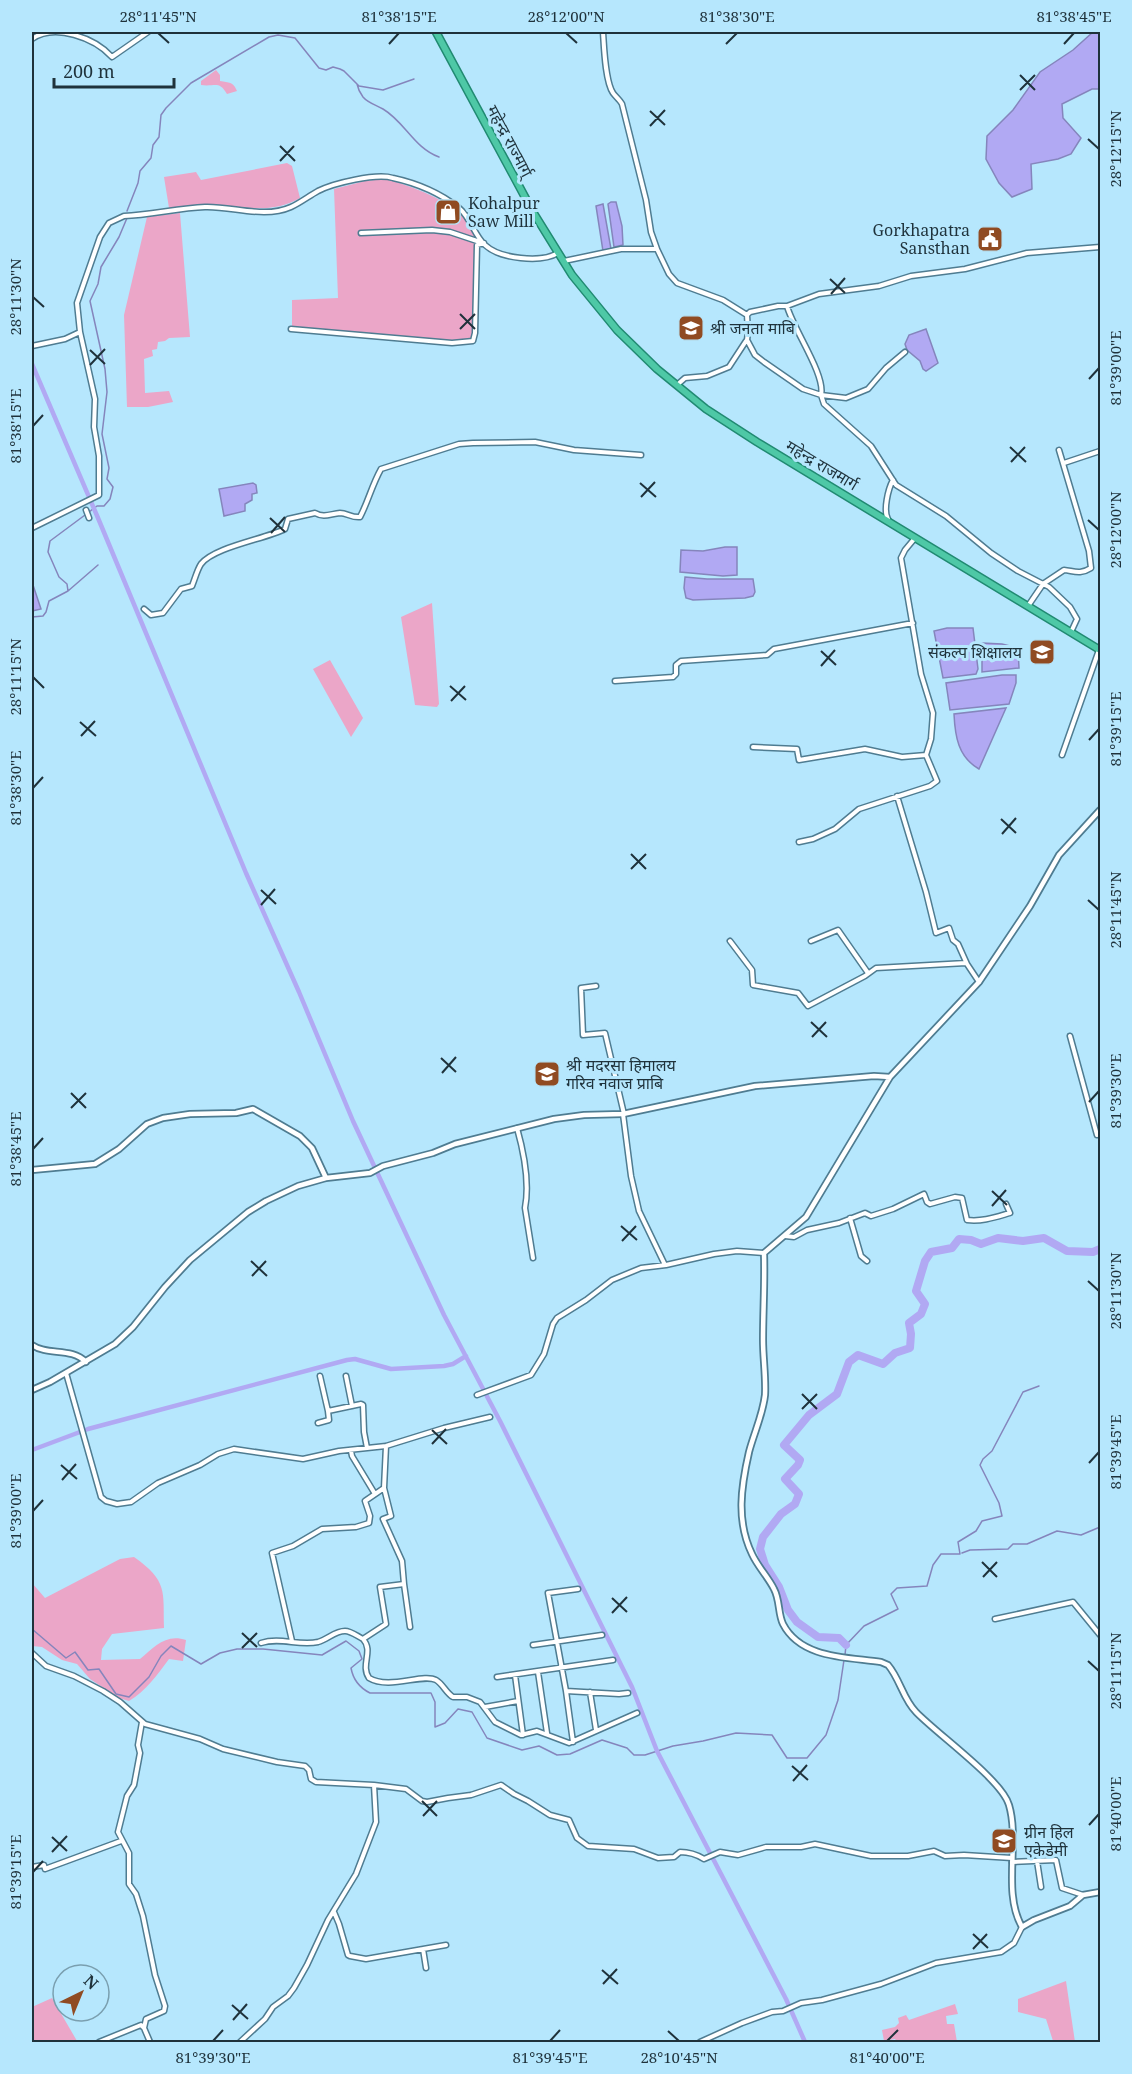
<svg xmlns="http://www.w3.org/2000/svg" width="1132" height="2074" font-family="'Noto Serif','Noto Sans Devanagari',serif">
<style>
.green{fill:#eba6c8}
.water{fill:#b1a9f3;stroke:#8585bc;stroke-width:1.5}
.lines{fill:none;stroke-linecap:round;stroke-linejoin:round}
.stream{stroke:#8585bc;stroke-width:1.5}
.canal{stroke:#b1a9f3;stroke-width:4.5}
.river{stroke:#b1a9f3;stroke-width:8}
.minor-casing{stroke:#4f7c91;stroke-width:7}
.tertiary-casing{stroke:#4f7c91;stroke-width:8}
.trunk-casing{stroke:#218a72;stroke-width:9}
.minor{stroke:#fff;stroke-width:4}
.tertiary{stroke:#fff;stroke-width:4.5}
.trunk{stroke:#4ec8a6;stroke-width:6}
.ticks{fill:none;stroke:#1f323b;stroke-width:2}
.labels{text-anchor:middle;stroke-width:6;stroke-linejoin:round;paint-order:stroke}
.street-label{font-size:16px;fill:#1f323b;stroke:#b6e7fd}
.poi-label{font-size:16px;fill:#1f323b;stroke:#b6e7fd;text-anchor:start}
.neatline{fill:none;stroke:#1f323b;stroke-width:2}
.ticks-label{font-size:15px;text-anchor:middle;fill:#1f323b}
</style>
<rect width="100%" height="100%" fill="#b6e7fd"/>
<path class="green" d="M216,70L220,75V81C229,83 233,81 237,91L227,94C219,80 215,87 201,85V81Z
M287,163L292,166L300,198C272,214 247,207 217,205C201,204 185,206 169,208L164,177L196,172L201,180Z
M384,179C409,184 474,208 476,239C477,246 475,255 475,262C475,285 474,308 474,331L472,338L462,340H441L292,327V300L338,298L334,189L365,181Z
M180,213L190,337L169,338L165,341L158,342L157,349L152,350L153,356L144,359L145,393L169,391L173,402L148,407H127L124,315L147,217Z
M432,603L439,704L437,707L415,705L401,617Z
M330,660L363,718L351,737L313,669Z
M134,1557C168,1581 163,1591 164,1628L112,1634L102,1649L101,1660L140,1659C154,1647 166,1633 186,1640L183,1661L169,1659C157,1675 146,1691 129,1701L119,1698L90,1679L77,1664L62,1660L42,1647L32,1646V1583L45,1598L120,1559Z
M1066,1981L1075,2042H1050L1053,2041L1046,2019L1018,2012V1999Z
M52,1998L77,2041L72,2042H32V2007Z
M955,2004L958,2014L946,2016L947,2024H954L957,2042H897L895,2039L884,2041L882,2030L895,2027L899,2023L898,2018L906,2015L909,2020Z"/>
<path class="water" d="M1093,32H1100V89H1092L1062,104L1063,118L1081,138L1071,154L1058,159L1031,164L1032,189L1012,197L999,183L986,159L987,136L1013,110L1040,72L1073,50Z
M611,202H616L622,226L623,245L614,247L608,204Z
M603,204L611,249L603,251L596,206Z
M926,329L938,363L926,371L923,369L920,361L907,350L905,344L909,335Z
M253,483L256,485L257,493L252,494V500L245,504V511L224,516L219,489Z
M725,547H737V575L723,576L680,572L681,550L703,551Z
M685,577L707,579H753L755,592L753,596L745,598L693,600L686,598L684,588Z
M32,585H33L41,609L32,611Z
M947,628H973L978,669L976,674L943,678L934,631Z
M982,643L1002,644L1018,648L1019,668L982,672Z
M1002,675H1016V683L1009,704L950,710L946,683Z
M1006,708L979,769C958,757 955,736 954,714Z"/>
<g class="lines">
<path class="stream" d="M357,84C358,89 360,93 363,97C368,103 376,105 383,109C405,122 414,148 439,157
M127,211L138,183L140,171L151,158L153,145L159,137L161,115L166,108L191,83L269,37L278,35L295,38L319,68L326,70L333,67L340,69L344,71L359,86L383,90L414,79
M89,512L97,506H104L110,499L113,487L107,479L109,468L102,434L107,392L105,369L90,301L98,284L101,267L119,237L127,218
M68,591L67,584L59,577L48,552L50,541L85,515
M32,617L43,616L46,612L49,601L68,591L98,565
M962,1553L970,1550L1008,1549L1013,1544H1027L1057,1531L1081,1535L1100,1527
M32,1629L66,1658L75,1652L88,1670L99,1669L116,1694L129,1697L149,1677L161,1656L171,1646L201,1664L220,1653L237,1649H263L322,1655L346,1641L359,1651L362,1659L351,1668C353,1679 360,1688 370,1693H431L435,1702V1727L445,1723L458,1709L472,1712L487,1738L522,1750L539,1746L557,1755L570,1754L602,1740L627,1748L634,1755H645L673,1746L703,1741L736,1733L772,1735L787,1758H807L826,1735L838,1700L844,1660
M845,1655L846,1645L864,1626L898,1609L891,1594L897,1588L927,1586L933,1565L941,1554H960L958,1542L976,1531L982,1521L1002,1516L999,1503L980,1465L983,1459L992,1451L1023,1392L1039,1386"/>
<path class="canal" d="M32,364L98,518L246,873L299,992L353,1121L444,1315L500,1421L632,1687L657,1751L786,1999L805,2042
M32,1450L88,1429L347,1360L355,1359L391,1369L444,1366L453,1364L466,1356"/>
<path class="river" d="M846,1645L839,1638L818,1637L797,1622L788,1610L779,1587L765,1565L760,1549L763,1537L781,1514L795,1504L799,1494L785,1479L798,1465L800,1460L784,1445L809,1415L837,1394L849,1362L858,1355L883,1364L895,1353L910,1348L911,1334L909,1323L921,1314L925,1304L916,1291L925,1261L931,1252L952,1248L959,1239L971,1240L981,1244L998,1238L1023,1241L1044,1238L1067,1251L1093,1252L1100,1249"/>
<g class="minor-casing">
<path id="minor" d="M603,32C604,46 605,81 613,93C615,96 620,100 622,104L646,200L651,232L657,249
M32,39C55,23 95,38 112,57L148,32
M361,233L432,230L450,232L483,243
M564,261L621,249H657L669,274L677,283L723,300L747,315
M787,306C793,329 826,375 821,395L803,389L764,362L755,355L747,340L748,332L747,315L750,312L778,306H787L819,294L879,286L911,276L965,269L1027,253L1100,247
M291,329L452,343L473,341L475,333L477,245L484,243
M32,346L65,339L80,332
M905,352L886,368L868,389L846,398L821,395L824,404L871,446L896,485L946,516L991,553L1018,571L1049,587L1070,607L1077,619L1071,632
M677,385L685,378L707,376L729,367L746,341
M1064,463L1100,451
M86,510L89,518
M888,519C883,511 888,489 893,480
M32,528L99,495V456L94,427L95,399L80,332L77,303L100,237L109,223L124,216C151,215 178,208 205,207C233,206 264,219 291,207C300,203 309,196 318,191C334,183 376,173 393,178C416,183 440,193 459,208C471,218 474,235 485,245C500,259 541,263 558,253
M1028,606L1043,584L1064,570C1074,571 1080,575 1091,568L1089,551L1059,450
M144,609L151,615L163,613L181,589L192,586C195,579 197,570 201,564C214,547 265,539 285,529L288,519L315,513C324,518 330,514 340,513C347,513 352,518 360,517C368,502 372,485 381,469L459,444L473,443L535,442L574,450L641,455
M615,681L673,677L676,674V665L681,661L767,655L774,649L913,623
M753,747L797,749L799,760L865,749L902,757L926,755
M1062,755L1099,650
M897,796L926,892L936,933L949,928L953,940L958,944L967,964L979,982
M799,842L813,839L835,829L859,809L930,786L937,781L926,755L931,739L933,713L921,674L901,558L905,550L915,538
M730,941L752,970L753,985L798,993L808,1006L865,976L876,968L966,963
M811,941L838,930L868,973
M596,986L581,988L583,1035L605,1033L624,1114
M1070,1036L1097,1135
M623,1114L631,1176L639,1211L665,1265
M517,1128C524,1153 530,1182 525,1208L533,1258
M850,1218L861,1256L867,1261
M785,1236L794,1237L807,1230L839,1223L865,1213L871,1216L893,1209L924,1194L927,1202L930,1204L955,1197L962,1198L967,1220C982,1222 996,1217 1010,1213L1006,1204
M66,1373L101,1497L106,1501L117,1504L131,1502L158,1483L200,1465L218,1454L234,1449L303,1459L339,1451L386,1446L444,1428L490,1417
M320,1376L328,1411L361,1404L363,1405L364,1432L367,1448
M346,1376L352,1406
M477,1395L531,1375L544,1354L553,1324L557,1318L586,1300L612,1280L641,1268L666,1265L714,1254L737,1251L764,1253
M318,1423L329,1420L328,1411
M351,1451L352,1456L375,1494
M404,1584L410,1627
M995,1619L1073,1602L1100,1635
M363,1639C374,1651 360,1665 369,1678C389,1690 423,1673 436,1680C443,1684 446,1693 453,1697H467L480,1702L495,1722L521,1735L537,1731L569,1743L637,1713
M292,1641L272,1553L293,1546L322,1529L356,1527L369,1523L370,1516L365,1501L384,1488L386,1446
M261,1643C280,1637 299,1646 318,1642C328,1639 335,1631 345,1631C351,1631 357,1636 363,1639L386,1624L380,1587L404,1584L402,1561L383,1519L391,1516L384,1488
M533,1645L602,1635
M32,1653L46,1666L74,1676L103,1691L120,1702L145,1724L200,1739L223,1749L277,1762L305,1766L309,1770L311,1779L316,1782L374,1785L406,1789L422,1801L427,1802L448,1798L471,1795L501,1785L514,1794L528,1801L550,1815L569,1820L577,1838L588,1846L634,1849L658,1858L674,1857L680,1852C689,1852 696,1854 704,1859L720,1852L738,1855L766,1847H801L815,1844L871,1856H908L934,1851L945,1856L964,1855L1012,1858
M538,1672L547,1733
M515,1675L523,1735
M497,1677L613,1660
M566,1691L619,1694L628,1693
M590,1692L596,1730
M485,1707L518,1701
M142,1722L138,1745L140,1753L134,1785L127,1796L118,1832L129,1853V1884L136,1894L143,1916L155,1975L165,2006L164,2011L146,2019L144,2028
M573,1742L566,1691L548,1593L578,1589
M1037,1861L1041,1887
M1012,1862L1056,1860L1062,1888L1083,1895
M32,1867L44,1865L45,1869L121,1841
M334,1912L339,1924L348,1955L350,1956L366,1959L446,1945
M423,1949L426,1968
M99,2042L141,2025L144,2028L150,2042
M240,2042L265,2019L273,2007L288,1996L294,1988L307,1965L328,1920L356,1874L376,1822L374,1785
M700,2042L742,2023L772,2012L783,2011L801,2003L822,2000L881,1984L936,1963L1001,1952L1014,1943L1022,1927"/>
</g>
<g class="tertiary-casing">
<path id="tertiary" d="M890,1077L806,1217L764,1253C765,1282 763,1311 763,1340C763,1358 766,1377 765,1395C763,1414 754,1433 749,1452C741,1487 736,1521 752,1554C758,1567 768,1577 774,1589C780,1600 778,1614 783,1624C801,1659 848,1657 881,1662L888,1665C900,1679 903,1699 916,1712C937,1734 1002,1780 1009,1805C1020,1842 1002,1892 1022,1927L1034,1920L1070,1906L1083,1895L1100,1892
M32,1170L95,1164L119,1149L147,1124L163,1118L190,1114L236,1113L253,1109L300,1136L312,1148L326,1178
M32,1345C48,1356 71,1347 86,1362
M32,1390L50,1382L115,1344L133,1327L165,1287L190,1260L248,1212L266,1201L298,1186L326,1178L370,1173L383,1166L433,1153L455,1144L554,1119L584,1115L623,1114L755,1086L874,1076L890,1077L979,982L1030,906L1059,855L1100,810"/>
</g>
<g class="trunk-casing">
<path id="trunk" d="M436,32L533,212L572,275L617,330L657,369L706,409L757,442L1100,650"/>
</g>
<use href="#minor" class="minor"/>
<use href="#tertiary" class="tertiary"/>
<use href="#trunk" class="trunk"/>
</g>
<path class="ticks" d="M158,33L169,43M566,33L577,43M389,44L399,33M726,44L737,33M1064,44L1074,33M1020,75L1035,90M1020,90L1035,75M650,111L665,125M650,126L665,110M1088,139L1099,149M280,146L295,161M280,161L294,146M830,279L845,293M831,294L845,278M33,297L44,307M460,314L475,329M460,329L475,314M90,350L105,364M90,365L105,349M1089,379L1099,368M33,426L43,415M1010,447L1026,462M1011,462L1025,447M640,483L656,497M641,497L655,482M270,518L285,532M1088,520L1099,530M271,533L285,517M821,651L836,665M821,666L835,650M33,677L44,688M450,686L466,700M451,701L465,686M80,722L96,736M81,736L95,721M1089,740L1099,729M33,788L43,777M1001,819L1016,833M1002,834L1016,818M631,854L646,869M631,869L646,854M261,890L276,904M1088,900L1099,910M261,905L275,889M811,1022L827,1037M812,1037L826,1022M441,1058L456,1072M442,1073L456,1057M71,1093L86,1108M1089,1102L1099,1091M71,1108L86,1093M33,1149L43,1138M992,1191L1007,1205M992,1206L1006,1190M621,1226L637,1240M622,1241L636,1226M251,1261L267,1276M252,1276L266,1261M1088,1281L1099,1291M802,1394L817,1409M802,1409L817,1394M432,1430L447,1444M432,1444L446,1429M1089,1463L1099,1452M61,1465L77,1479M62,1480L76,1464M33,1511L43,1500M982,1562L997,1577M983,1577L997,1562M612,1598L627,1612M612,1613L627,1597M242,1633L257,1647M242,1648L257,1633M1088,1661L1099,1671M792,1766L808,1780M793,1781L807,1765M422,1801L437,1816M423,1816L437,1801M1089,1825L1099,1814M52,1837L67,1851M52,1852L67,1836M33,1872L43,1861M973,1934L988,1948M973,1949L987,1934M602,1970L618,1984M603,1984L617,1969M232,2005L248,2019M233,2020L247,2004M668,2031L679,2041M213,2041L223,2030M550,2041L560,2030M887,2041L898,2030"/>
<defs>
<g id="shop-square" transform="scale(1.35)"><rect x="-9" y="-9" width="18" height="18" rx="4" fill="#904b22" stroke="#b6e7fd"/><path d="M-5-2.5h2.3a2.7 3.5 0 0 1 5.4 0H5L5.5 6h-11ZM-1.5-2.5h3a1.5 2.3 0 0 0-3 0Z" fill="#fff"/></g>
<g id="civic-square" transform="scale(1.35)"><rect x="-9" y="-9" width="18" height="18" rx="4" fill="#904b22" stroke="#b6e7fd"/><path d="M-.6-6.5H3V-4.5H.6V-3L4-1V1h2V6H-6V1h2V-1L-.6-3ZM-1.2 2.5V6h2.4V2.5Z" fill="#fff"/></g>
<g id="school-square" transform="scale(1.35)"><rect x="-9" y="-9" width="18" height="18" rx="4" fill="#904b22" stroke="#b6e7fd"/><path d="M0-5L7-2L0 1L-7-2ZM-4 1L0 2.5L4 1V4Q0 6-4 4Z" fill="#fff"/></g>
</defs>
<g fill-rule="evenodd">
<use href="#shop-square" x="448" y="212"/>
<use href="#civic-square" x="990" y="239"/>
<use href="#school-square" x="691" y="328"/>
<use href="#school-square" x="1042" y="652"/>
<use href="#school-square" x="547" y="1074"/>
<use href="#school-square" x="1004" y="1841"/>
</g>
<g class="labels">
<g class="street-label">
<text transform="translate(510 141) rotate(62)" y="6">महेन्द्र राज्मार्ग्</text>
<text transform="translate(822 465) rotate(31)" y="6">महेन्द्र राजमार्ग</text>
</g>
<g class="poi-label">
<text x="468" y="209">Kohalpur<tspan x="468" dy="18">Saw Mill</tspan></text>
<text x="970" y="236" text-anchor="end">Gorkhapatra<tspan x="970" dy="18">Sansthan</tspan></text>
<text x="710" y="334">श्री जनता माबि</text>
<text x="1022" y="658" text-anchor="end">संकल्प शिक्षालय</text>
<text x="566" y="1071">श्री मदरसा हिमालय<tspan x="566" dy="18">गरिव नवाज प्राबि</tspan></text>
<text x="1024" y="1838">ग्रीन हिल<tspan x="1024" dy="18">एकेडेमी</tspan></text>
</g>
</g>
<rect width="1132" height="2074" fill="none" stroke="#b6e7fd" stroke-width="66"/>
<g transform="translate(81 1993) rotate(43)"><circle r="28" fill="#b6e7fd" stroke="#7a9faf" stroke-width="1.5"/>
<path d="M0-4.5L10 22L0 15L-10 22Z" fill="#904b22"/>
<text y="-9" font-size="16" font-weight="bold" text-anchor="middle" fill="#1f323b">N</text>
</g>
<path d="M54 78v9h120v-9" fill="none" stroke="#1f323b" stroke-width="3"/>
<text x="63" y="78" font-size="18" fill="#1f323b" stroke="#b6e7fd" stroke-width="4.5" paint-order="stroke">200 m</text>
<rect x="33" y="33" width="1066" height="2008" class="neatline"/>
<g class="ticks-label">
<text x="158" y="22">28°11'45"N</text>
<text x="399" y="22">81°38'15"E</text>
<text x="566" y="22">28°12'00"N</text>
<text x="737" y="22">81°38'30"E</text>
<text x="1074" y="22">81°38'45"E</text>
<text transform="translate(1116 149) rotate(-90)" y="5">28°12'15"N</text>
<text transform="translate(16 297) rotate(-90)" y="5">28°11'30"N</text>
<text transform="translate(1116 368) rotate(-90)" y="5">81°39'00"E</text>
<text transform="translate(16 426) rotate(-90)" y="5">81°38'15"E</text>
<text transform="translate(1116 530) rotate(-90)" y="5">28°12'00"N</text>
<text transform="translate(16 677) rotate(-90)" y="5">28°11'15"N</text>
<text transform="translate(1116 729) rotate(-90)" y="5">81°39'15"E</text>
<text transform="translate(16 788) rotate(-90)" y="5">81°38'30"E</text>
<text transform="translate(1116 910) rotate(-90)" y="5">28°11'45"N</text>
<text transform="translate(1116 1091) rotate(-90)" y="5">81°39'30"E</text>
<text transform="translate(16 1149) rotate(-90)" y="5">81°38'45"E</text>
<text transform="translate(1116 1291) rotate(-90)" y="5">28°11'30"N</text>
<text transform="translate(1116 1452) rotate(-90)" y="5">81°39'45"E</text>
<text transform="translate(16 1511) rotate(-90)" y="5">81°39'00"E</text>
<text transform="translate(1116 1671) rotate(-90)" y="5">28°11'15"N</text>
<text transform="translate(1116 1814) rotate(-90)" y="5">81°40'00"E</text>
<text transform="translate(16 1872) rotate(-90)" y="5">81°39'15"E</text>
<text x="213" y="2063">81°39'30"E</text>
<text x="550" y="2063">81°39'45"E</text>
<text x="679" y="2063">28°10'45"N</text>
<text x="887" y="2063">81°40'00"E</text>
</g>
</svg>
